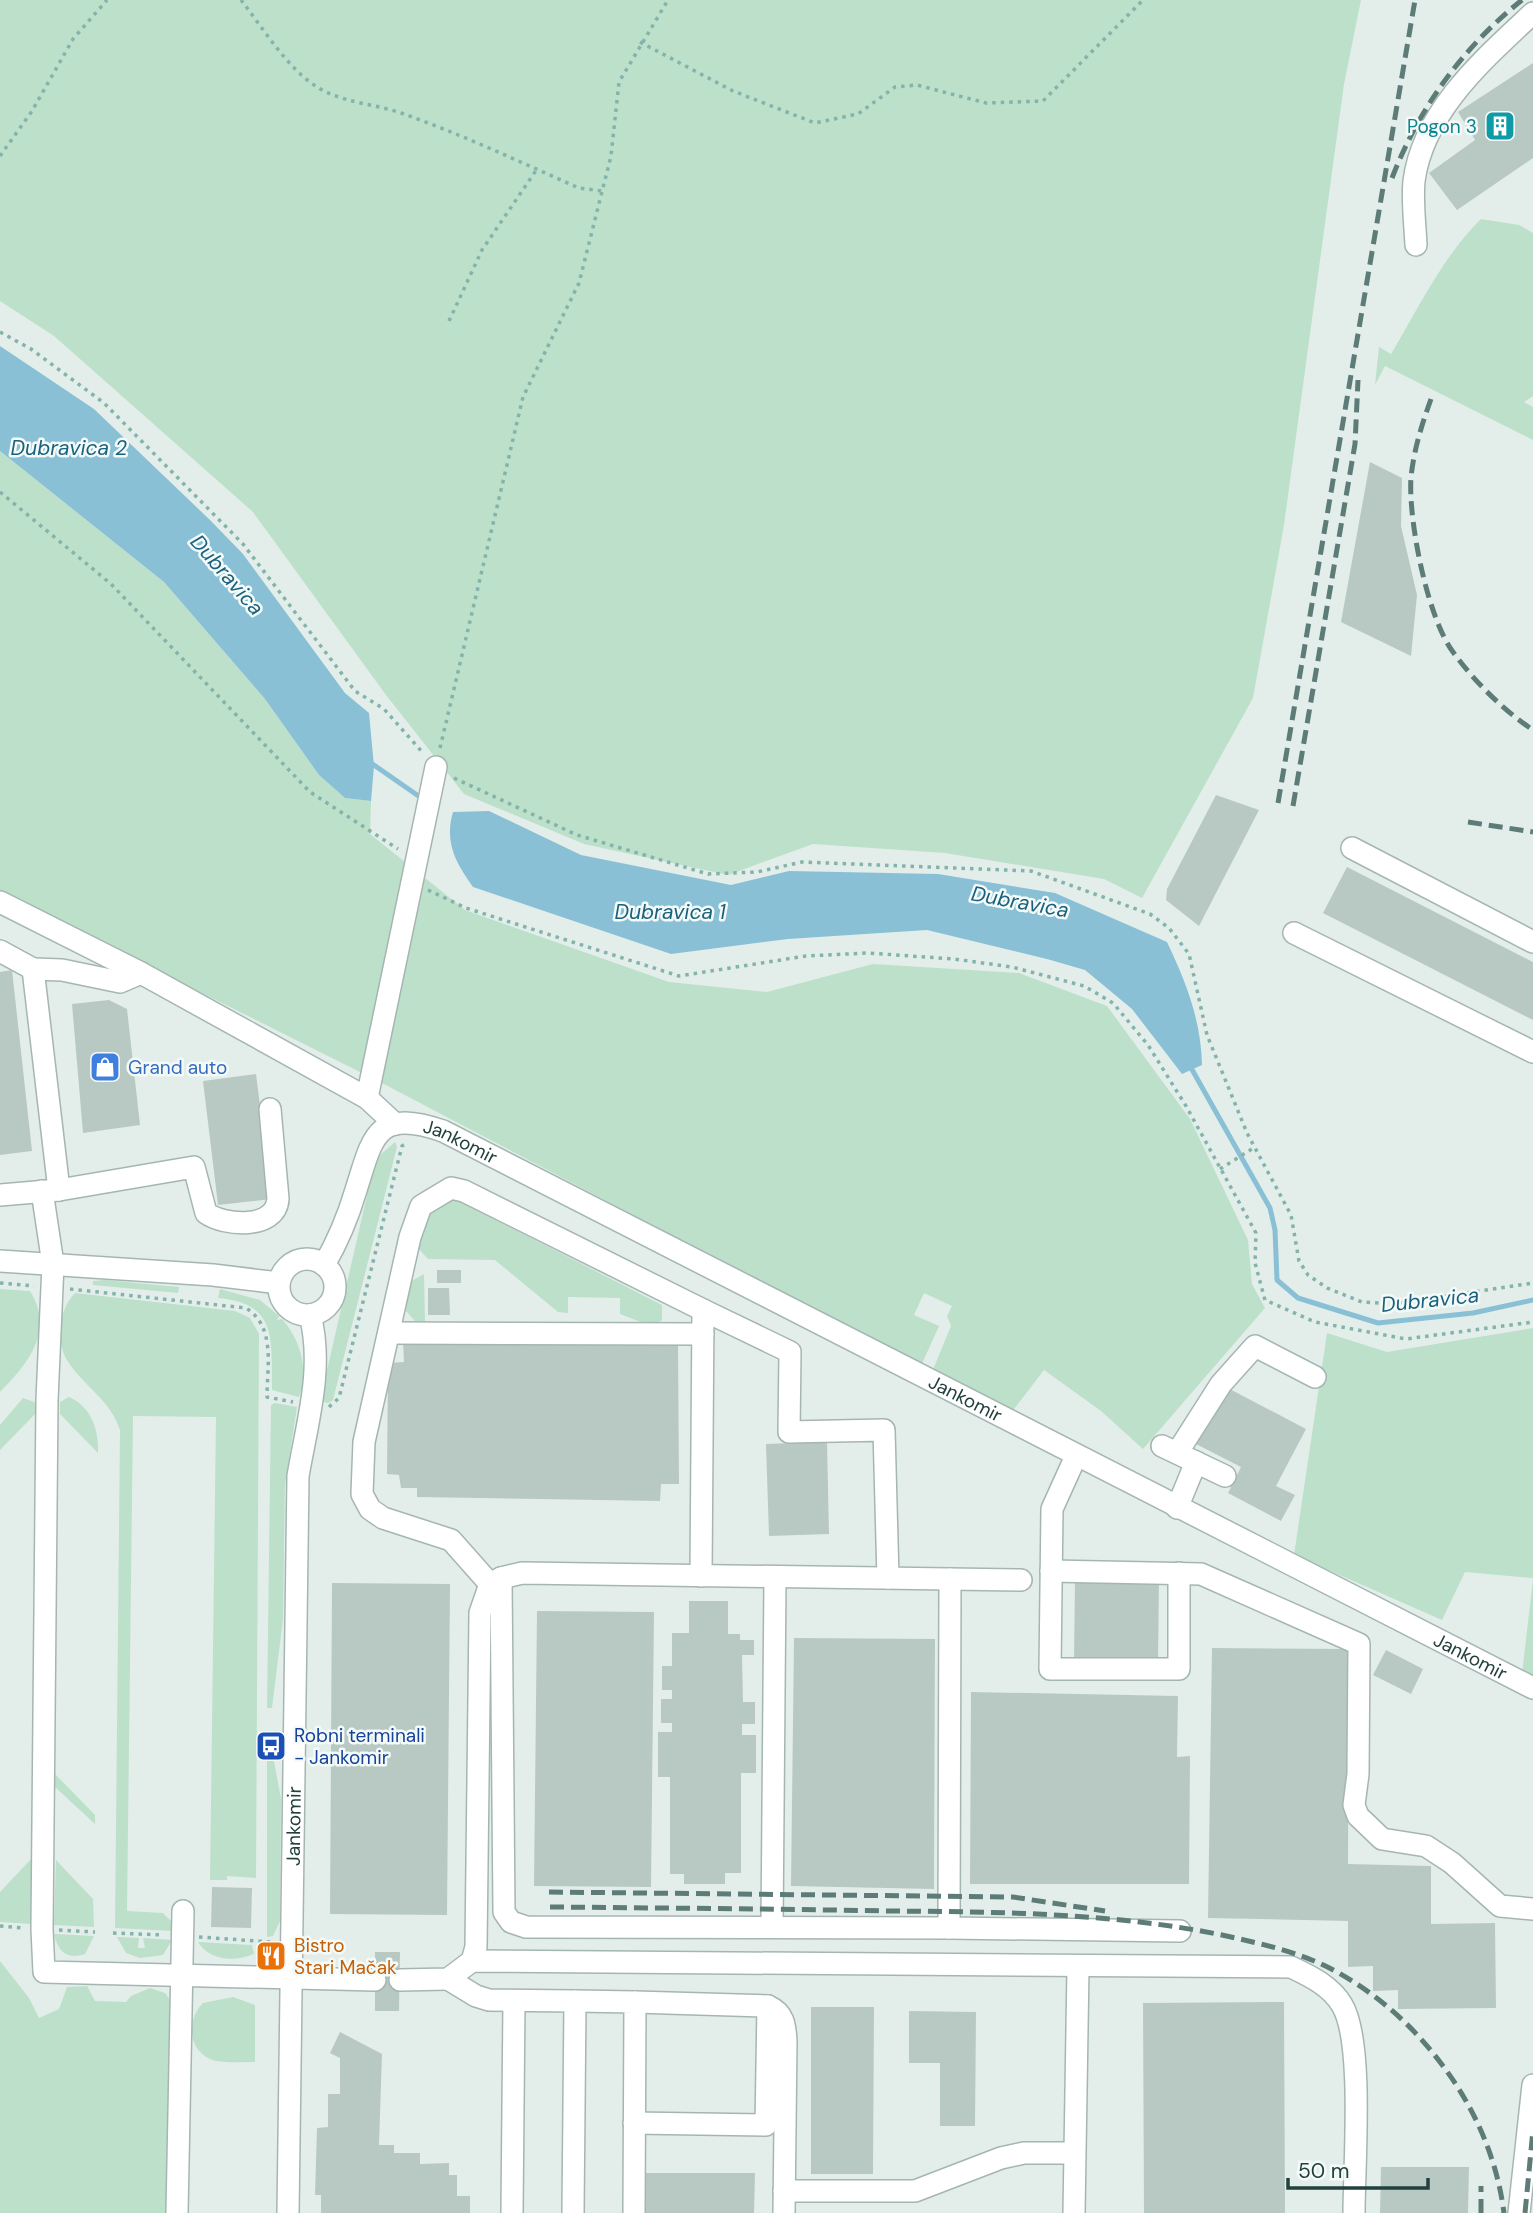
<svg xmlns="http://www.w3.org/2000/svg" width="1533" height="2213" font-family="'DM Sans',sans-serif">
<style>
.green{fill:#bce0ca}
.water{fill:#89c0d5}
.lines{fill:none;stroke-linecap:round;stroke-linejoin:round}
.stream{stroke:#89c0d5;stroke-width:5}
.building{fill:#b8c9c4}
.minor-casing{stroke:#a5b6b2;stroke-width:24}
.path{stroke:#83b3aa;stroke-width:3.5;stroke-dasharray:3.5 5;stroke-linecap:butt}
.minor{stroke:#fff;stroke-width:21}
.rail{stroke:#5d7c77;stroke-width:5;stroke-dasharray:14 7;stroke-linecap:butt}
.labels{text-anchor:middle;stroke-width:5;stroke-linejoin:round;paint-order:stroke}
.culture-label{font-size:19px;fill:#0d838f;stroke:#f4faf8;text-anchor:end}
.shop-label{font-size:19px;fill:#366cbe;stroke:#f4faf8;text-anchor:start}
.street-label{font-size:19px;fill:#22403c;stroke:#f4faf8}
.transit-label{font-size:19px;fill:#164399;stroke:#f4faf8;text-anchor:start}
.food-label{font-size:19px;fill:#c56008;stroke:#f4faf8;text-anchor:start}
.water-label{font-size:21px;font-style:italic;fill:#19617f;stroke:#f4faf8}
</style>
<rect width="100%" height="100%" fill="#e3eeea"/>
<path class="green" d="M0,0H1361L1344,84L1284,525L1253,698L1142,898L1104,879L945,853L813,844L728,875L584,844L464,794L386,695L253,512L54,336L0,301Z
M1481,219L1519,225L1533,233V396L1524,402L1533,407V440L1385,366L1375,385L1379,347L1391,354C1418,309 1443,256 1481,219Z
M0,451L164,582L265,699L319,775L345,798L371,801L370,834L465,910L669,982L767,992L873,964L1019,973L1107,1006L1190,1119L1248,1240L1252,1284L1265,1308L1143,1449L1101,1411L1044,1370L1011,1413L932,1372L951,1326L947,1316L952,1306L924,1293L914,1315L939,1326L921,1366L380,1082L0,892Z
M395,1142L397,1147L333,1400L328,1403L320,1401L373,1169L380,1155Z
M457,1200L662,1305V1320L657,1324H646L620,1314V1298L568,1297V1313L558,1312L495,1260L428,1259L418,1248C424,1222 427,1204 457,1200Z
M424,1274L425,1322L415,1321L405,1310L408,1283Z
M105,1280L179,1287L178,1293L93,1285V1281Z
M0,1289L30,1291C55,1331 28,1364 0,1392Z
M220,1289L260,1300L279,1316L277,1320L282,1319C301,1340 309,1371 299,1397L272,1390C271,1342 279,1303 218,1298Z
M75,1293L235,1311L250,1318L259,1334L256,1878L227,1876V1880H210L216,1417L133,1416L127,1911L163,1913L172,1922L173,1931L115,1928L120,1430C110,1399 83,1386 67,1360C55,1340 59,1309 75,1293Z
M1533,1328V1578L1465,1572L1442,1620L1294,1555L1327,1333L1387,1352Z
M69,1397C92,1407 99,1431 98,1453L60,1414V1402Z
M23,1398L37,1403V1412L0,1450V1425Z
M275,1403L297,1407L285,1485L283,1619L272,1708H267L271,1405Z
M1533,1579V1676L1522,1674Z
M270,1756H273L281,1799L280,1921L273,1936L267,1937V1760Z
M55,1774L95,1815V1824L55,1787Z
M33,1857V1924L0,1922V1892Z
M56,1860L93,1899L94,1927L54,1925Z
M54,1934L94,1936L85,1954C67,1960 58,1952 54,1934Z
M117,1937L139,1938L138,1948H145L143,1938L172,1940L163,1955L140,1958L126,1953Z
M198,1942L252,1945L254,1954C234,1962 210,1961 198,1942Z
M0,1961L29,1998L39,2018L59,2009L67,1987L87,1986L95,2001L126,2002L131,1996L150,1988L165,1993L170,2000L171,2213H0Z
M233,1997L255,2005V2062C243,2062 228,2063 216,2061C188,2054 185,2021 203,2003Z"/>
<path class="water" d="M0,346L94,409L210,520L243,554L345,693L369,713L374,766L371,801L345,798L319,775L265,699L164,582L0,451Z
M489,811L581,855L731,885L789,871L938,874L1055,893L1167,942C1186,982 1201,1020 1202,1065L1182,1074L1132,1009L1085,970L1047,959L927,930L788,939L671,954L473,887C456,863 444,843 453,812Z"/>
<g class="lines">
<path class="stream" d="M371,763L417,795
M1190,1066L1270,1208L1275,1230L1277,1280L1298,1298L1378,1323L1473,1313L1533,1300"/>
</g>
<path class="building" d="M1533,63V158L1457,210L1429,173L1475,140L1458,112Z
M1370,462L1402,478L1401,526L1417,595L1411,656L1341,622Z
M1216,795L1259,810L1199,926L1166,900L1167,889Z
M1347,867L1533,962V1020L1323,913Z
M12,970L32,1151L0,1155V972Z
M109,1000L127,1009L140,1125L83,1133L72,1004Z
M256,1074L272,1199L218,1205L203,1081Z
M437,1270H461V1283H437Z
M428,1288H449L450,1315H428Z
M403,1342L678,1344L679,1484H661L660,1501L417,1497V1488H401L399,1475L387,1474L388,1363L404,1362Z
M1224,1386L1306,1429L1276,1486L1295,1495L1281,1521L1228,1493L1241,1467L1194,1443Z
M827,1442L829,1534L769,1536L766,1444Z
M1075,1578H1159L1158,1663L1074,1662Z
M332,1583L450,1584L447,1915L330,1914Z
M689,1601H728V1634H740V1640H754V1655H742L743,1702H755V1724H742V1735H756V1773H741V1873H725V1884H684V1874H670V1777H658V1732H672V1723H661V1699H672V1690H662V1666H672V1633H689Z
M537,1611L654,1612L651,1887L534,1886Z
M794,1638L935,1639L934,1889L791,1886Z
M1212,1648L1349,1649L1348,1864L1431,1866V1924L1495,1923L1496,2008L1398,2009V1990L1373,1991V1966L1348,1967V1921L1208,1918Z
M1386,1650L1423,1669L1411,1694L1373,1675Z
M971,1692L1178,1696L1177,1757L1190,1756L1189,1884H970Z
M212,1887L252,1888L251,1928L211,1927Z
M375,1952H400L399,2011H375Z
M1284,2002L1285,2213H1144L1143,2003Z
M811,2007H874L873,2174H811Z
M909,2011L976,2012L975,2126H940V2063H909Z
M340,2032L382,2054L379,2145H394V2153H420V2164L449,2163V2175H457V2196H470V2213H321V2195H315L317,2128L328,2127V2094H340V2058L330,2053Z
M1381,2167H1469L1468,2213H1380Z
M643,2173H755L754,2213H643Z"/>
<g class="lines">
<g class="minor-casing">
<g id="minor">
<path d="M1416,245C1415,224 1412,201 1414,181C1423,111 1485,58 1533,13"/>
<path d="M1352,848L1533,942"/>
<path d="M0,902L141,973L367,1098L395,1124"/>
<path d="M1294,933L1533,1052"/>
<path d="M0,951L33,969"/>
<path d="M367,1098L436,767"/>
<path d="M59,1190L33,969L62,970L120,982L141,973"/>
<path d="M42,1191L53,1264L47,1400L42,1929L44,1972L375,1980"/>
<path d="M0,1195L59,1190L194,1167L206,1213C224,1226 276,1230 278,1199L270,1109"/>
<circle cx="307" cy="1287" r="28"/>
<path d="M0,1261L213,1275L279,1283"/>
<path id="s1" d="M324,1265C338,1241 348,1217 356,1190C373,1136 376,1108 443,1131L1533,1688"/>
<path d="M703,1310L790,1352L789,1432L884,1430L888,1578"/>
<path d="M389,1333L703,1334"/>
<path d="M1162,1446L1225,1476"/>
<path d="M1177,1453L1221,1384L1255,1346L1315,1377"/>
<path d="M1076,1456L1052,1509L1050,1669H1179V1573"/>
<path d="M1177,1508L1196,1462"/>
<path d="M1051,1571L1201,1574L1359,1644L1358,1774L1354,1805L1358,1816L1382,1839L1426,1846L1452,1863L1500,1906L1533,1909"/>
<path d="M501,1578L504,1912L511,1922L526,1927L949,1928"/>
<path d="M950,1579L949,1928L1180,1931"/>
<path d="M490,1584L451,1540L383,1518L370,1509L362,1494L364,1442L410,1237L421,1206L451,1188L464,1191L703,1310L701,1576"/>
<path d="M772,1926L775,1577"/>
<path d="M472,1961L476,1947L480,1613L490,1584L501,1578L522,1573L1021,1580"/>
<path d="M448,1979L476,1996L489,2000L575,2001L573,2213"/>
<path d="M400,1980L448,1979L472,1961L1291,1967C1310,1976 1331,1986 1342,2005C1364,2041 1354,2166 1354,2213"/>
<path d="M575,2001L635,2002L634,2213"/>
<path d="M635,2002L768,2006C784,2013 785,2025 786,2041L784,2213"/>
<path d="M634,2123L766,2125L768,2006"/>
<path d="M784,2191H915L1001,2158L1024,2153H1074"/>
<path d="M177,2213L183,1911"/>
<path id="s2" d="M288,2213L298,1476C307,1423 324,1368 310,1315"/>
<path d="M512,2213L514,2001"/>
<path d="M1074,2213L1078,1968"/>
<path d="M1519,2213L1533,2085"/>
</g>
</g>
<path class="path" d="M241,0C263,28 285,65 314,85C340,103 372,103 401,113C461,134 520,162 579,188L602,191
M640,42L733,91L815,123L858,114L895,87L917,85L986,103L1043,101L1143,0
M0,156L32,111L73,39L107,0
M449,321L482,250L537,169
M0,332L31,349L104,403L243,544L355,691L384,709L424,754
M0,492L111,584L310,792L398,849
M440,748L523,397L579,283L611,156L619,82L668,0
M454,778L577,835L708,874L757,872L802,862L1031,871L1150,914L1169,928L1189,954L1207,1035L1247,1133L1291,1215L1299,1261L1308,1275L1327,1288L1362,1302L1392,1304L1533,1283
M428,890L466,908L679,976L806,956L868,953L954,959L1012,967L1084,986L1113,1003L1148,1045L1186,1106L1256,1233L1255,1263L1265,1300L1315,1322L1406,1339L1533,1322
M1220,1169L1255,1147
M0,1283L34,1286
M70,1289L246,1308C276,1327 267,1366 267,1397L293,1402
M329,1407L339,1398L402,1146L407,1143
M0,1926L22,1928
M59,1930L95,1932
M113,1933L163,1935
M199,1937L271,1942"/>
<use href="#minor" class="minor"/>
<path class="rail" d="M1392,178C1419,108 1463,47 1522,0
M1431,399C1422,424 1414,449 1411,477C1408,519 1427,617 1453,652C1474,681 1503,710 1533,730
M1278,803L1415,0
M1293,806L1355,444L1358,380
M1468,822L1533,832
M549,1892L1013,1897L1105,1911
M550,1907C664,1908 778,1909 893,1911C1003,1912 1114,1913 1222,1935C1262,1944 1301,1952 1337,1972C1378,1995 1412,2025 1440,2062C1474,2106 1497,2158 1504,2213
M1481,2213V2186
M1525,2213L1533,2130"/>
</g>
<defs>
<g id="building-square" transform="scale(1.575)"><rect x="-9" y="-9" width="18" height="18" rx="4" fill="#0f9aa8" stroke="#f4faf8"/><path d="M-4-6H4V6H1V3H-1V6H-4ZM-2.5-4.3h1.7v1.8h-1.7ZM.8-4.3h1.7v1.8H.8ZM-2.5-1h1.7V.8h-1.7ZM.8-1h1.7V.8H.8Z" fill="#fff"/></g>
<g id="shop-square" transform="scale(1.575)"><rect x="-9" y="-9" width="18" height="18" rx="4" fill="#3f7fe0" stroke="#f4faf8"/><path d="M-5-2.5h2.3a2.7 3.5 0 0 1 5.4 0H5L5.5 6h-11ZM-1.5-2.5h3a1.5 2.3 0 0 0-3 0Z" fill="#fff"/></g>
<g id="bus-square" transform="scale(1.575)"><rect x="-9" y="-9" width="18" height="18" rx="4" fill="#1a4fb4" stroke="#f4faf8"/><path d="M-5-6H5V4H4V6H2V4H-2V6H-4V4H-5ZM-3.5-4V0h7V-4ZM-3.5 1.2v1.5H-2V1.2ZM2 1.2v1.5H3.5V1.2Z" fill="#fff"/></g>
<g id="restaurant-square" transform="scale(1.575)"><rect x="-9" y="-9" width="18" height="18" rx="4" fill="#e8710a" stroke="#f4faf8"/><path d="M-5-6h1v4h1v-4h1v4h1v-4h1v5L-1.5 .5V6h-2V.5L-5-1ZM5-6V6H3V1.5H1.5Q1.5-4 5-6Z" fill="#fff"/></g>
</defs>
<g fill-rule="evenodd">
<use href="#building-square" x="1500" y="126"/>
<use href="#shop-square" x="105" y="1067"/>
<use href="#bus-square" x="271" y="1746"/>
<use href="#restaurant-square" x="271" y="1956"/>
</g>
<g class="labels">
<g class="culture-label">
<text x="1477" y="133">Pogon 3</text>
</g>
<g class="shop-label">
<text x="128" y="1074">Grand auto</text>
</g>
<g class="street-label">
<text dy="7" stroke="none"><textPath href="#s1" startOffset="231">Jankomir</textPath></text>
<text dy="7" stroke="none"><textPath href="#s1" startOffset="798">Jankomir</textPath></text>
<text dy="7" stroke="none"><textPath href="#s1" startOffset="1365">Jankomir</textPath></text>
<text dy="7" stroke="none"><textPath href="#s2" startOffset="387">Jankomir</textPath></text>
</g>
<g class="transit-label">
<text x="294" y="1742">Robni terminali<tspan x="294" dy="22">- Jankomir</tspan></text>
</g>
<g class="food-label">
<text x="294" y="1952">Bistro<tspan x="294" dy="22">Stari Mačak</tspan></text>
</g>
<g class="water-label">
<text x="69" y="455">Dubravica 2</text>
<text transform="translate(227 575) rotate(49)" y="7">Dubravica</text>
<text transform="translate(1020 902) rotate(10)" y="7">Dubravica</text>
<text x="670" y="919">Dubravica 1</text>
<text transform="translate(1430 1300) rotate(-6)" y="7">Dubravica</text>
</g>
</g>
<path d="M1288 2178v10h140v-10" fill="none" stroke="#22403c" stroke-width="3.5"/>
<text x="1298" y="2178" font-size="21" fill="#22403c" stroke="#f4faf8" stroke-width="5" paint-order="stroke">50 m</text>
</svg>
